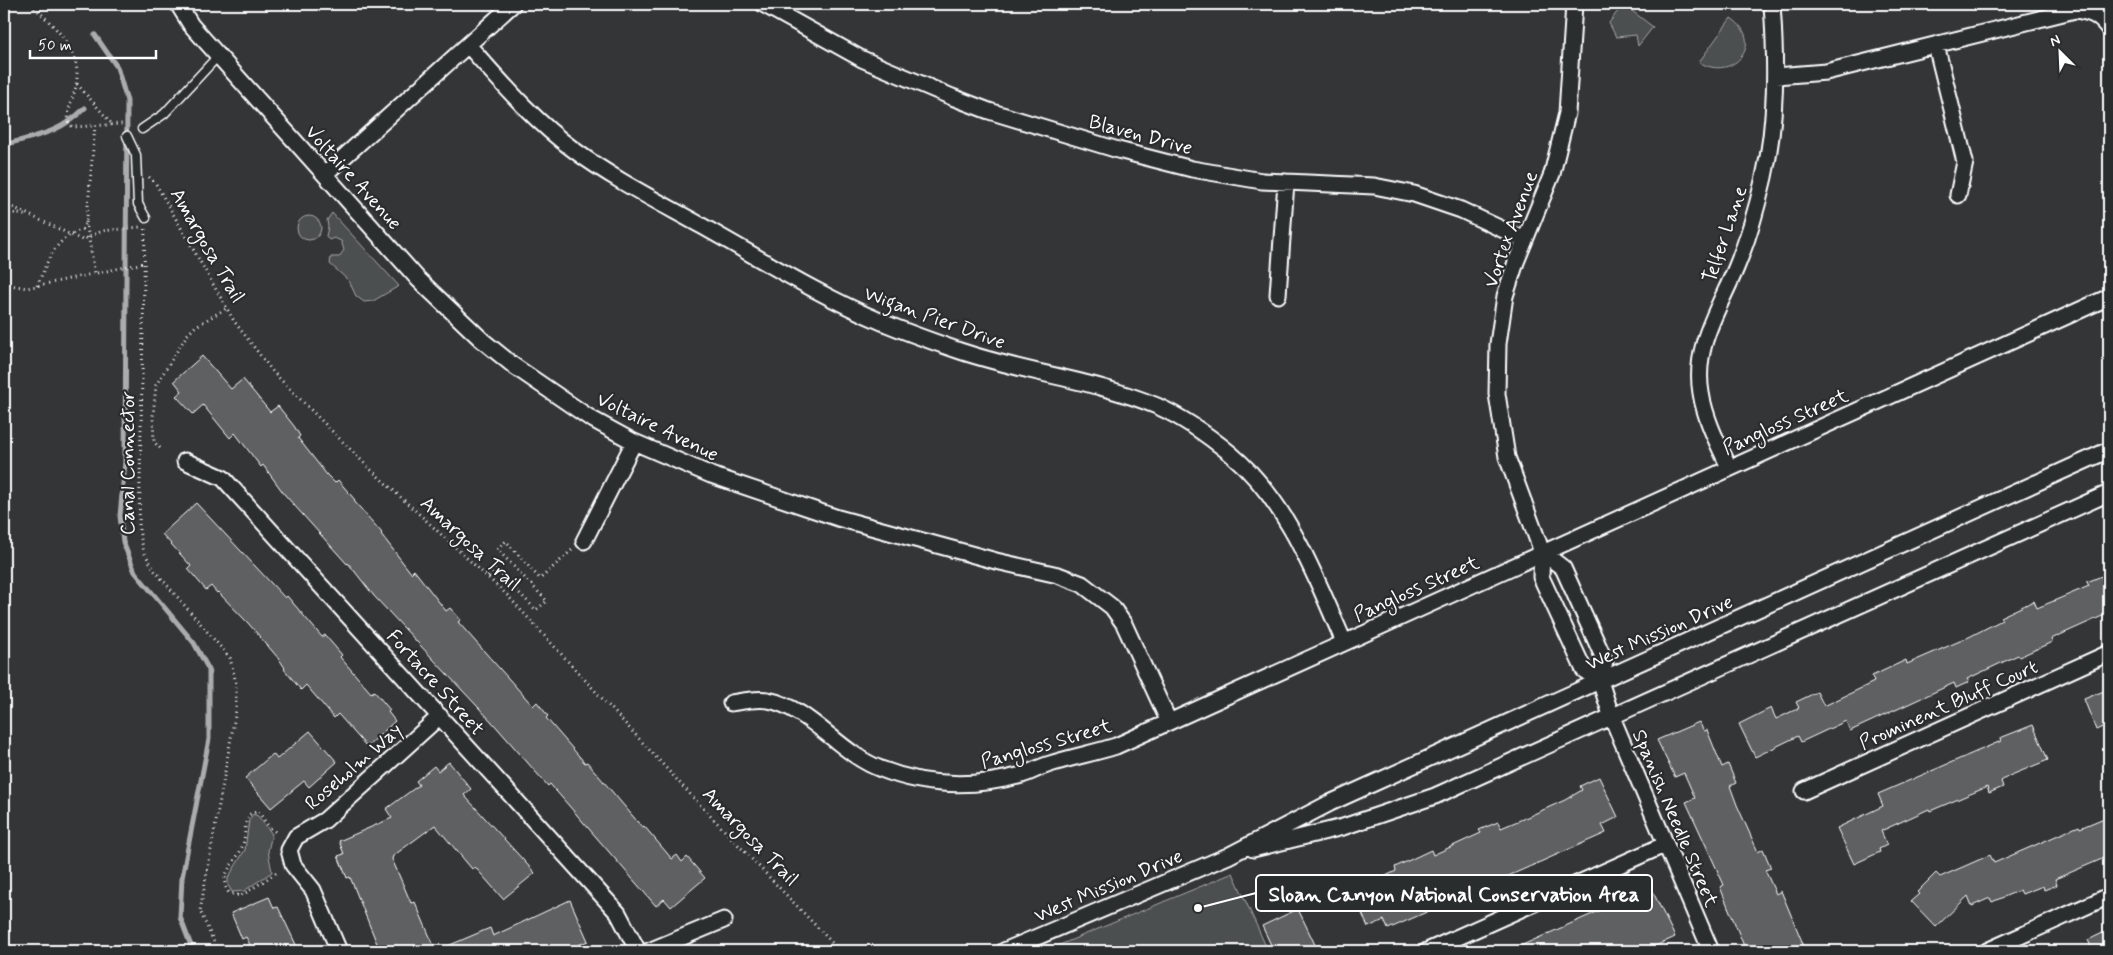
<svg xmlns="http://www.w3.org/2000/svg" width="2113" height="955" font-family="Mynerve,sans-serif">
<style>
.green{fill:#4c4f50;stroke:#a6a7a8}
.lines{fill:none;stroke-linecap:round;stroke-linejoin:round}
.stream{stroke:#abacad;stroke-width:5}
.building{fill:#5f6162;stroke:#fff}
.service-casing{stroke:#fff;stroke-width:11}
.minor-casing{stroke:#fff;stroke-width:19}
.path{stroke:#fff;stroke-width:3;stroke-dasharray:1 4;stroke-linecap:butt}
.service{stroke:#2a2d2e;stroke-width:8}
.minor{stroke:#2a2d2e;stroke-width:15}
.labels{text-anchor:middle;stroke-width:4.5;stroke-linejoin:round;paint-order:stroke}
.street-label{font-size:20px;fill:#fff;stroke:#2a2d2e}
.leader{fill:none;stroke:#fff;stroke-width:2}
.callout-dot{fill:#fff;stroke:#2a2d2e;stroke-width:2}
.callout{fill:#2a2d2e;stroke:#fff;stroke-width:2}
.callout-label{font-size:21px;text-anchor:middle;font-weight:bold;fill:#fff}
</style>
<rect width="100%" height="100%" fill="#333536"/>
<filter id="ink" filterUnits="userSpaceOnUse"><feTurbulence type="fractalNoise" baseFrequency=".02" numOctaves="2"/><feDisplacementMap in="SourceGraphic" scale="10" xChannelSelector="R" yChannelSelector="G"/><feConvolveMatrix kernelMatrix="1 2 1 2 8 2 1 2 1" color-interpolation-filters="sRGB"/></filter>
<g filter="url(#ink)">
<path class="green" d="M1623,4L1653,27L1638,46L1636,35L1616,37L1609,23Z
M1731,18C1767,42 1733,83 1699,62Z
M332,213L399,286L373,301L364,302L356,296L349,281L330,264L331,257H339L344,250L341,241L334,238L329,240L326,236L328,227L327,220Z
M297 228a12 12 0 1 1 24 0a12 12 0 1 1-24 0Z
M253,814L258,816L272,834L268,851L272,872L244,891L232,892L228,885V878L245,850L249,820Z
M1233,873L1268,951H1045Z"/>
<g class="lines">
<path class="stream" d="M95,35L117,67L127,101L125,462L120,516L123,542L135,572L194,643L209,670V739L182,878L180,917L193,951
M4,145C39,135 58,134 85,108"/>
</g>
<path class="building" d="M202,356L231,389L243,379L270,412L278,406L294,426L300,436L298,438L327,475L335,483L338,480L355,500L354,501L382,533L381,534L411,573L414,570L446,611L450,608L461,620L458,622L533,706L537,702L548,716L546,718L585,763L587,762L642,827L644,826L672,859L677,855L682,862L687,857L705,878L671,907L664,899L656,906L550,784L548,786L492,722L374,596L348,563L347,564L285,495L263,465L261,467L235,433L230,438L203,405L193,414L176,396L182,391L174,381Z
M196,503L285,598L287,596L322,637L325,635L342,655L340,657L371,693L374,691L390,710L388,712L395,721L367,747L338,714L334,718L306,685L301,690L284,669L285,668L279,659L248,623L218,592L217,593L211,586L206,590L188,569L191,566L162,534Z
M2109,573V613L2051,639L2052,642L2019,657L2018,655L1967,679L1969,682L1956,688L1954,683L1850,731L1846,721L1801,742L1798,736L1755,757L1739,724L1771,708L1776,719L1799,708L1796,702L1817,692L1824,706L1874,682L1872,676L1906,660L1907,664L1969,637L2002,620L2000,617L2034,601L2037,608L2089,586L2087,582Z
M2109,689V724L2096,730L2084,699Z
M1699,722L1704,731L1707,730L1722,767L1728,764L1736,783L1730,786L1737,805L1758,852L1763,849L1771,868L1765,870L1776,894L1781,891L1806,951H1746L1720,887L1724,885L1686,802L1695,798L1684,773L1675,777L1657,740Z
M2033,725L2048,760L2009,776L2001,781L2003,787L1989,793L1987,787L1930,811L1929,809L1881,831L1887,845L1879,849L1880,852L1854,864L1837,828L1883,806L1878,794L2001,741L2000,738Z
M310,731L337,762L309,787L304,781L271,808L245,778L273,754L277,759Z
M449,762L471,789L464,795L535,873L503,899L475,867L472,869L435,825L393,856L392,859L411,903L415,902L436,951L490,928L493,936L570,900L588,941L563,951H380L350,877L347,878L338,856L344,854L339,841L392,818L386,809L419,785L416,781L434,766L438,771Z
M1599,777L1618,817L1602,825L1606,833L1388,929L1384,920L1368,927L1350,886L1368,877L1371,883L1396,871L1395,867L1431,850L1433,855L1481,833L1479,830L1498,822L1501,828L1525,818L1565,800L1582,790L1580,786Z
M2109,816V856L2055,879L2057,885L2044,890L2043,886L2022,894L2020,890L1992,902L1990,898L1972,906L1968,896L1936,927L1911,901L1919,894L1917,892L1936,873L1940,877L1990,855L1994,863L2079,826L2080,828Z
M1651,888L1675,937L1645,951H1509Z
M269,897L274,908L278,907L299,951H253L246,937L242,939L231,913Z
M1298,909L1318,951H1274L1262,926Z
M2109,930V951H2093L2088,940Z"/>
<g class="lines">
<g class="service-casing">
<path id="service" d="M142,129L164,114L218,56
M127,136L136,155L138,204L146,218"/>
</g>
<g class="minor-casing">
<path id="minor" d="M178,4L191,25L418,279L482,340L514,366L590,418L634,442L711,475L838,518L996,561L1058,575L1082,584L1112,607L1124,624L1169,722
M763,4L862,59L952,97L989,111L1118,150L1192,169L1262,181L1374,186L1414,194L1461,210L1525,240
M1574,4L1567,113L1552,174L1516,262L1505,296L1498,344L1497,394L1507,457L1542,552L1541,577L1584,670L1600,681
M468,45C501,82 533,120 574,150C613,179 659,202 702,226C761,259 820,296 882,322C908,333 934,342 960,351C1025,373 1095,380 1157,406C1184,418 1209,436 1231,454C1288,502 1315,576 1344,642
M1936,45L1965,162L1958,195
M1776,76L1826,72L2075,10C2091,12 2099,15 2109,29
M325,174L513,4
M1278,295L1286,182
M185,461L223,478L618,913L638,951
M1729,467C1718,444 1705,419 1701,393C1693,346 1719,309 1736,268C1748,239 1757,208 1764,177C1777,121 1776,61 1772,4
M584,541L634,442
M1542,552L1563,568L1605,661L1600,681L1611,715L1711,951
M731,703C743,701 756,698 768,700C810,708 840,754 881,769C927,787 974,788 1022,775C1031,772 1040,767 1050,764C1072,757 1094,753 1116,746L2109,297
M1804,791L2109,653
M1253,849L1343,827L1435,796L2109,493
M339,951L313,890L293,865L289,850L296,837L325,820L440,716
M649,951L724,920
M1004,951L1228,856L1330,803L2109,450
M1427,951L1664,845
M1987,951L2109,896"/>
</g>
<path class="path" d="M31,4C54,27 83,49 76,86C73,99 66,110 69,124L73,127L122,124
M77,84L112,124
M149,177L156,184L234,321L273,372L368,467L507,595L700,805L840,951
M4,203L82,240L102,231L140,227
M4,211L28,216
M86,222L95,274
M145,229L139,530L144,552L155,571L230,658L236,683V710L200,911L218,951
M4,284L27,288L144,263
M37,286C49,259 53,240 83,229L87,217L95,126
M160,448L154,442L153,416L156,385L187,335L196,326L227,308
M488,577L496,569L536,610L547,601L497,549L506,541L540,579L572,550
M276,873L241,896L229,893C216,875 236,864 242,847C246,837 244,826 248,815L258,811L269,827L277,833"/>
<use href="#service" class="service"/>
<use href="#minor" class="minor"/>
</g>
</g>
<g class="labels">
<g class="street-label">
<text transform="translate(1141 134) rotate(15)" y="7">Blaven Drive</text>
<text transform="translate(354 177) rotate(48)" y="7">Voltaire Avenue</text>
<text transform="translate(1510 229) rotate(-70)" y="7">Vortex Avenue</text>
<text transform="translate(1724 234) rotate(-71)" y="7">Telfer Lane</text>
<text transform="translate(208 245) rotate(60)" y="7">Amargosa Trail</text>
<text transform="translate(935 317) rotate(20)" y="7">Wigan Pier Drive</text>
<text transform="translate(1785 421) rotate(-24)" y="7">Pangloss Street</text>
<text transform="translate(658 426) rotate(26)" y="7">Voltaire Avenue</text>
<text transform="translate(127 463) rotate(-90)" y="7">Canal Connector</text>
<text transform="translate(471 543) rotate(43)" y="7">Amargosa Trail</text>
<text transform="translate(1416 588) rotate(-24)" y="7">Pangloss Street</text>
<text transform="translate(1659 632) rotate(-24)" y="7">West Mission Drive</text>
<text transform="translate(436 682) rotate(48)" y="7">Fortacre Street</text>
<text transform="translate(1948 704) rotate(-24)" y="7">Prominent Bluff Court</text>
<text transform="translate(1046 743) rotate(-16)" y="7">Pangloss Street</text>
<text transform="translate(353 766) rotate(-41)" y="7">Roseholm Way</text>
<text transform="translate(1676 818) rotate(67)" y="7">Spanish Needle Street</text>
<text transform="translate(751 836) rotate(46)" y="7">Amargosa Trail</text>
<text transform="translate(1108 885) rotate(-23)" y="7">West Mission Drive</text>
</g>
</g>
<path class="leader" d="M1198 908L1256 893"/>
<circle class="callout-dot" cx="1198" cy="908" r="5"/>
<rect class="callout" x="1256" y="875" width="396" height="36" rx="5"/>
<g class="callout-label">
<text x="1454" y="901">Sloan Canyon National Conservation Area</text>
</g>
<rect width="2113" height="955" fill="none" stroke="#2a2d2e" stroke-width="20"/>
<rect x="10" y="10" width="2093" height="935" fill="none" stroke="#fff" stroke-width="2" filter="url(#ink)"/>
<g transform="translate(2060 52) rotate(336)" stroke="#2a2d2e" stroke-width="4" paint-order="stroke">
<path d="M0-4L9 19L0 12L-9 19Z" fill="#ffffff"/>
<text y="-8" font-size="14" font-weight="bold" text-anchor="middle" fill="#ffffff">N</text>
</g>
<path d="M30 50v8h126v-8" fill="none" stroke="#ffffff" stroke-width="2.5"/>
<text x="38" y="50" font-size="15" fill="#ffffff" stroke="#2a2d2e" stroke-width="4" paint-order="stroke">50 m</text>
</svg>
